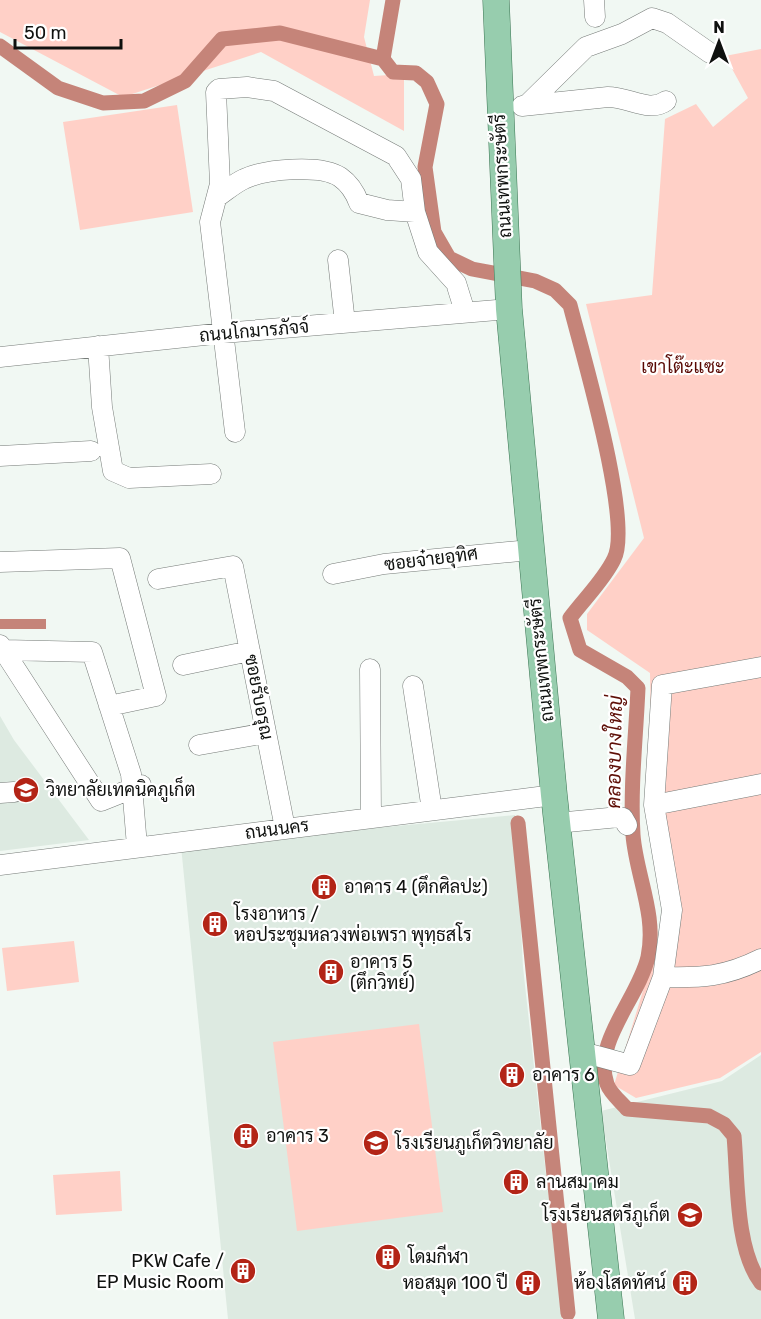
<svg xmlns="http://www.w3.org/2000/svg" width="761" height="1319" font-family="Rubik,Sarabun,sans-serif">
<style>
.built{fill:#ddeae1}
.green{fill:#ffd0c7}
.water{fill:#c58479}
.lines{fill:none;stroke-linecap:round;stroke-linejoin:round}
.canal{stroke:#c58479;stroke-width:15}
.minor-casing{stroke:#767b78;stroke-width:21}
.major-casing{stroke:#3b7553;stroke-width:27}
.minor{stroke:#fff;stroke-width:20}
.major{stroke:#97cdae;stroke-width:26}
.labels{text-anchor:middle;stroke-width:4.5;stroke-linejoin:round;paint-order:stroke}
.street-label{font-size:18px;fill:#0f110f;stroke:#fff}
.park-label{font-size:18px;fill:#590803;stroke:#fff}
.poi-label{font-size:18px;fill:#0f110f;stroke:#fff;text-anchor:start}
.water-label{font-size:20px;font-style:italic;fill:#5e0f07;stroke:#fff}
</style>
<rect width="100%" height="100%" fill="#f1f8f3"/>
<path class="built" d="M0,716L14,740L89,840L0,851Z
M515,815L523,967L562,1319H228L181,846Z
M761,1055V1319H635L601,1111L722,1081Z"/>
<path class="green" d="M0,0H370L364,37L374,76L404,74V131L261,52L123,97L0,32Z
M761,49V1052L720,1078L636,1098L614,1085L666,916L652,811L650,673L587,630V614L644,538L586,304L652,295L665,119L696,104L713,127L748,98L725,56Z
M177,105L193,212L80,230L63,122Z
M74,941L79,982L7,991L2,948Z
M419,1024L443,1212L297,1231L273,1042Z
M120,1171L122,1211L56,1215L53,1175Z"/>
<path class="water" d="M0,619H46V629H0Z"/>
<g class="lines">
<path class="canal" d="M393,0L383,59L393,72L416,73L427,82L437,104L425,167L434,232L449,258L472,269L535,281L555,290L570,305C582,352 633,523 614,559C604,580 584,599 570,618L580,650L627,677L638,688C636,736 630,787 633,835C636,875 657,915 648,957C639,997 592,1043 607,1084C610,1093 621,1102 627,1109L709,1116L724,1124L734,1136C738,1179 735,1249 761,1283
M0,46L58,88L103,103L144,101L185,81L222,39L280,33L383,59
M518,823L568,1313"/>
<g class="minor-casing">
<path id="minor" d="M594,0L595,17
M527,105L586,47L622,34L652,18L667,23L710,53
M522,106L608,97C629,97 649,113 666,101
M217,197C226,191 235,183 244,179C265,169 321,164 340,177C350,184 355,192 359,203L387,210L415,212
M338,260L345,323
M98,346L102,407L113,471L129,478L211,474
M0,357L223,333L509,309
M235,432L210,222L220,184L216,92L219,89L247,87L274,91L396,156L411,179L415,212L428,252L456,283L465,312
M0,456L91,451
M0,562L120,558L156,696L109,706
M333,574L384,564L530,550
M158,579L233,566L285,828
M0,645L101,801L141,785
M4,650L92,652L131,774L137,846
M183,665L250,651
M761,667L662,685L654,805L672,910L663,977C702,978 725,977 761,959
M370,669L371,817
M413,686L432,810
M199,745L266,733
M0,793L14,792
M654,805L761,784
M557,823L619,817L623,818L627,825
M0,865L554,795
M582,1052L630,1065L663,977"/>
</g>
<g class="major-casing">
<path id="major" d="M496,0L509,309L554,795L611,1319"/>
</g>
<use href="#minor" class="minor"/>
<use href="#major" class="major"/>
</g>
<defs>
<g id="university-disc" transform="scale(1.35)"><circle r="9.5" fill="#b32416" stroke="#fff"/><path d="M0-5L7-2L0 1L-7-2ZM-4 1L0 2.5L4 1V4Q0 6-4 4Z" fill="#fff"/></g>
<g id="building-disc" transform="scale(1.35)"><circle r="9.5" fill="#b32416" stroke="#fff"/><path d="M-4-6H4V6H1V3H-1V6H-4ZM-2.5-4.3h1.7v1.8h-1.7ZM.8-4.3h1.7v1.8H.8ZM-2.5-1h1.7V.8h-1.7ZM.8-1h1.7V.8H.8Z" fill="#fff"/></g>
<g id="school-disc" transform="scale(1.35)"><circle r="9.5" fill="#b32416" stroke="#fff"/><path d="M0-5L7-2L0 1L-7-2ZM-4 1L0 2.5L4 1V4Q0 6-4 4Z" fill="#fff"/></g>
</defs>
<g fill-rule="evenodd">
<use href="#university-disc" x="26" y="790"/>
<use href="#building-disc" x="324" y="887"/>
<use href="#building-disc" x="215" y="924"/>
<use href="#building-disc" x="331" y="972"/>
<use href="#building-disc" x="512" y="1075"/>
<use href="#building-disc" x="246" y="1136"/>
<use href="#school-disc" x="376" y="1143"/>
<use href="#building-disc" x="516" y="1182"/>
<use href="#school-disc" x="690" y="1215"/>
<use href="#building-disc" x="388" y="1257"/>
<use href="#building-disc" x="243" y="1271"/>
<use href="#building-disc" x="528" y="1283"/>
<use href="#building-disc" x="685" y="1283"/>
</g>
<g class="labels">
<g class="street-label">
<text transform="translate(502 176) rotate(-93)" y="6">ถนนเทพกระษัตรี</text>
<text transform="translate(254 331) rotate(-5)" y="6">ถนนโกมารภัจจ์</text>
<text transform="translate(431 559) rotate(-7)" y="6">ซอยจ๋ายอุทิศ</text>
<text transform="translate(541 660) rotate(-96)" y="6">ถนนเทพกระษัตรี</text>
<text transform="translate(259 697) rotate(79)" y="6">ซอยรับอรุณ</text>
<text transform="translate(277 829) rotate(-7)" y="6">ถนนนคร</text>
</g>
<g class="park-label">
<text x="683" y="373">เขาโต๊ะแซะ</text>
</g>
<g class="poi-label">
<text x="46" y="796">วิทยาลัยเทคนิคภูเก็ต</text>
<text x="344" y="893">อาคาร 4 (ตึกศิลปะ)</text>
<text x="234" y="920">โรงอาหาร /<tspan x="234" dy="21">หอประชุมหลวงพ่อเพรา พุทฺธสโร</tspan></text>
<text x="350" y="968">อาคาร 5<tspan x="350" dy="21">(ตึกวิทย์)</tspan></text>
<text x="532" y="1081">อาคาร 6</text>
<text x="266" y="1142">อาคาร 3</text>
<text x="395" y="1149">โรงเรียนภูเก็ตวิทยาลัย</text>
<text x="536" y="1188">ลานสมาคม</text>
<text x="670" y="1221" text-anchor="end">โรงเรียนสตรีภูเก็ต</text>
<text x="408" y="1263">โดมกีฬา</text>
<text x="224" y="1267" text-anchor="end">PKW Cafe /<tspan x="224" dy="21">EP Music Room</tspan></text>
<text x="508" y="1289" text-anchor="end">หอสมุด 100 ปี</text>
<text x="666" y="1289" text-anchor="end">ห้องโสดทัศน์</text>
</g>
<g class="water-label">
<text transform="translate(614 752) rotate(-89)" y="7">คลองบางใหญ่</text>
</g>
</g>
<g transform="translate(719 42)" stroke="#ffffff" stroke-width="4.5" paint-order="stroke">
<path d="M0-4.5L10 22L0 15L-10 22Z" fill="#0f110f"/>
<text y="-9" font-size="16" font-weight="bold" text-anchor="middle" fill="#0f110f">N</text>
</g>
<path d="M15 39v9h106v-9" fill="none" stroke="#0f110f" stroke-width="3"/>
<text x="24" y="39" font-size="18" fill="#0f110f" stroke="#ffffff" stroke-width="4.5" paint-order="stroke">50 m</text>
</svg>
